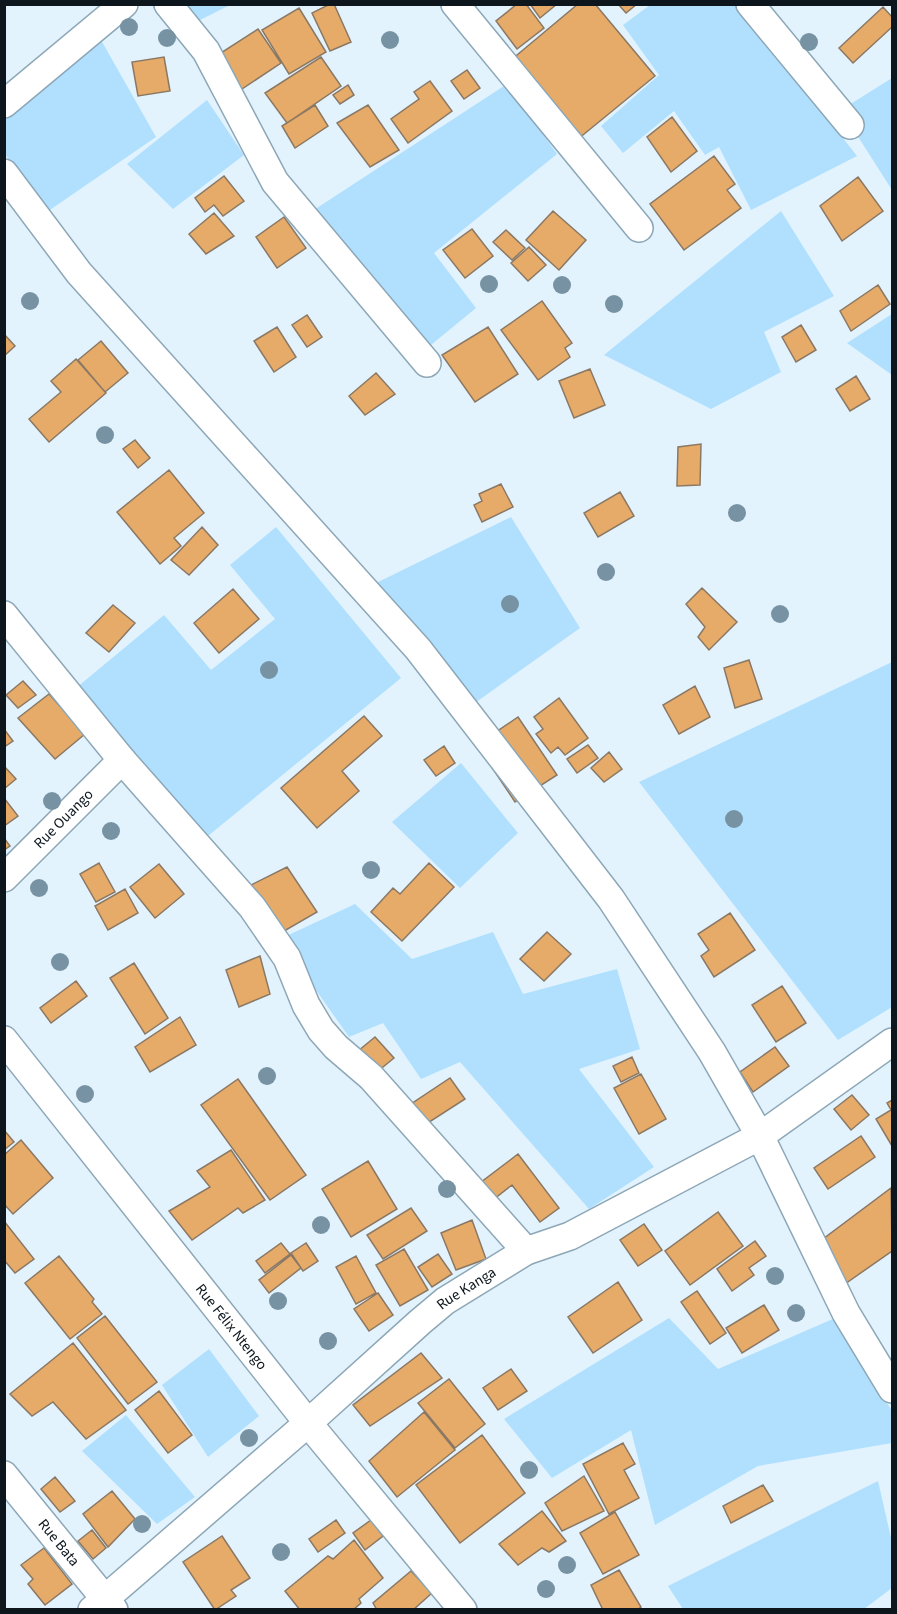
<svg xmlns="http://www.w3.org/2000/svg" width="897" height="1614" font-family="'Source Sans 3',sans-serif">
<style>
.green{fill:#b0e0fe}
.building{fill:#e6ab68;stroke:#8b7864;stroke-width:1.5}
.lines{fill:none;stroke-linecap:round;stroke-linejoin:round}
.street-casing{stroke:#8da7b7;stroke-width:30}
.street{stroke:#fff;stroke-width:27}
.tree{fill:#7793a3}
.labels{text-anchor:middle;stroke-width:4.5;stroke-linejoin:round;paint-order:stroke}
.street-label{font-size:15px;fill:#0c161c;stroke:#fff}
</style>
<rect width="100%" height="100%" fill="#e2f3fe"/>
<path class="green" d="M177,5H230L190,25Z
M650,5H738L857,156L751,210L719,147L705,155L674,111L623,153L601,126L659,75L623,25Z
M101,40L156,137L44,214L5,154V113Z
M892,78V190L841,110Z
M507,84L557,154L434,253L476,308L420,354L300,219Z
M207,100L244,155L173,209L127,164Z
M781,211L834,296L764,332L781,372L711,409L604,355Z
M892,314V375L847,343Z
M511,517L580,628L472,705L376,583Z
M276,527L401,678L203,840L76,688L164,615L211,670L275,619L230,565Z
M892,662V1007L838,1040L639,782Z
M461,763L518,833L460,888L392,822Z
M355,904L412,959L493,932L523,994L617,969L640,1049L579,1069L654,1167L589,1209L460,1062L421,1079L383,1023L349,1037L280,939Z
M669,1318L718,1369L835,1318L892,1411V1443L758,1466L655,1525L631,1430L552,1478L504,1419Z
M209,1349L259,1416L208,1457L162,1385Z
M126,1415L195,1497L157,1524L82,1451Z
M878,1481L892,1542V1588L864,1609H683L668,1586Z"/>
<path class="building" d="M330,4H334L351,42L330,51L312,13Z
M517,4H526L544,28L517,49L496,21Z
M530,4H557L540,18Z
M578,4H595L655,76L578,139L511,60Z
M618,4H637L626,13Z
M883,7L892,17V27L853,63L839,48Z
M299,8L326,52L289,74L262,30Z
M258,29L281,63L236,93L213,58Z
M164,57L170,91L138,96L132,62Z
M321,57L341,86L287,123L265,93Z
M467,70L480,88L464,99L451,81Z
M430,81L452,111L408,143L391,119L419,99L414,92Z
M348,85L354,95L340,104L333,95Z
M315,105L328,126L295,148L282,126Z
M368,105L399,150L370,167L337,123Z
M672,117L697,151L671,172L647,137Z
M714,156L735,184L727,190L741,208L684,250L650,204Z
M224,176L244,201L223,216L214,205L205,212L195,198Z
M858,177L883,211L842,241L820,206Z
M553,211L586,240L559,270L526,240Z
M214,213L234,236L206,254L189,234Z
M284,217L306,248L277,268L256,237Z
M472,229L493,256L465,278L443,250Z
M506,230L525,248L512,260L493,242Z
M529,247L546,265L528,281L511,263Z
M878,285L890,304L851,331L840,311Z
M542,301L572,343L565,348L570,357L538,380L501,330Z
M307,315L322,337L307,347L292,325Z
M801,325L816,350L796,362L782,337Z
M277,327L296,357L274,372L254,341Z
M488,327L518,374L475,402L442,355Z
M4,334L15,346L4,356Z
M101,341L128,373L105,392L78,360Z
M76,359L106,393L49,442L29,419L61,392L51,381Z
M590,369L605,405L574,418L559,381Z
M376,373L395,394L365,415L349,396Z
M856,376L870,399L850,411L836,389Z
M135,440L150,458L138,468L123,449Z
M701,444L700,485L677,486L678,447Z
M169,470L204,513L174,538L181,546L160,564L117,512Z
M501,484L513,507L482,522L474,505L482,501L479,494Z
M620,492L634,516L598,537L584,513Z
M202,527L218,545L189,575L171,560Z
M702,588L737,622L709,650L698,637L705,627L686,604Z
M233,589L259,619L219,653L194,623Z
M113,605L135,623L109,652L86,633Z
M749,660L762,699L735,708L724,668Z
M23,681L36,695L18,708L6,695Z
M695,686L710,717L679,734L663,705Z
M49,694L85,734L55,759L18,718Z
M559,698L588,738L565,755L558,747L551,753L536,734L543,729L534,717Z
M364,716L382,736L342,771L359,791L317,828L281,788Z
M518,717L557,775L515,802L477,745Z
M4,729L13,741L4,747Z
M588,745L598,758L577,773L567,759Z
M444,746L455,763L436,776L424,760Z
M609,752L622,769L604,782L591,768Z
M4,766L16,779L4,789Z
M4,798L18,816L4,826Z
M4,838L10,846L4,850Z
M99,863L115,892L96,902L80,874Z
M429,863L454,887L402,941L371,912L393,888L400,894Z
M159,864L184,894L155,918L130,887Z
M287,867L317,912L279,934L249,886Z
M125,889L138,913L108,930L95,906Z
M730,913L755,950L714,977L701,956L709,950L698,934Z
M547,932L571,954L544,981L520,959Z
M260,956L270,994L239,1007L226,970Z
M134,963L168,1018L145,1034L110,978Z
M76,981L87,996L51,1023L40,1008Z
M782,986L806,1023L776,1042L752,1005Z
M180,1017L196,1045L150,1072L135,1047Z
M375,1037L394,1058L372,1076L352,1056Z
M775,1047L789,1066L753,1092L740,1072Z
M632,1057L639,1073L621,1082L613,1066Z
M641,1074L666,1119L639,1134L614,1088Z
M450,1078L465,1099L420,1128L405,1108Z
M238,1079L306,1175L270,1200L201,1105Z
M852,1095L869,1115L851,1130L834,1109Z
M892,1100V1146L876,1119L891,1110L887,1103Z
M4,1130L14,1142L4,1150Z
M861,1136L875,1157L828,1189L814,1168Z
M21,1140L53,1178L13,1214L4,1204V1155Z
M231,1150L265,1200L243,1213L238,1208L192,1240L169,1211L210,1187L197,1171Z
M518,1154L559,1208L540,1222L512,1185L489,1203L476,1186Z
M368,1161L397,1209L351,1237L322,1189Z
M891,1188L892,1251L845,1284L819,1242Z
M411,1208L427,1231L383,1259L367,1235Z
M718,1212L743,1246L690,1285L665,1251Z
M472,1220L486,1259L456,1270L441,1233Z
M4,1221L34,1259L15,1273L4,1260Z
M644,1224L662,1250L638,1266L620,1240Z
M755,1241L766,1256L749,1268L754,1275L732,1291L717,1269Z
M281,1243L290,1254L265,1273L256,1261Z
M306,1243L318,1261L303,1271L291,1253Z
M404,1249L428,1290L400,1306L376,1265Z
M438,1254L452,1274L432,1287L418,1267Z
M291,1255L301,1268L269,1293L259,1280Z
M59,1256L94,1299L92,1302L102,1314L70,1339L25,1283Z
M356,1256L376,1293L356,1304L336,1267Z
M618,1282L642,1320L593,1353L568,1317Z
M697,1291L726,1333L710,1344L681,1302Z
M378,1293L393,1315L369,1331L354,1309Z
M764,1305L779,1330L742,1353L726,1328Z
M105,1316L157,1382L128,1404L77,1338Z
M73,1343L126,1410L86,1439L53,1402L32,1416L10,1394Z
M421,1353L442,1378L370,1426L353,1405Z
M511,1369L527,1391L498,1410L483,1388Z
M449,1379L485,1424L455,1448L418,1403Z
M159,1391L192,1435L168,1453L135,1410Z
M424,1412L455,1450L397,1497L369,1461Z
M482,1435L525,1493L460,1543L416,1485Z
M623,1443L635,1464L624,1470L639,1498L609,1514L583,1464Z
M584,1476L604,1511L562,1531L545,1503Z
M55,1477L75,1501L60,1512L41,1489Z
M763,1485L773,1501L731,1523L723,1506Z
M112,1491L135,1519L108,1547L83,1514Z
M542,1511L566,1541L549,1552L542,1548L518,1565L499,1544Z
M615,1512L639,1555L603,1574L580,1533Z
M336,1520L345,1533L318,1552L309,1539Z
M371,1520L383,1536L365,1550L353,1533Z
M92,1530L106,1548L93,1559L78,1541Z
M222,1536L250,1578L231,1590L236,1596L215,1610L183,1562Z
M354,1540L383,1578L359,1599L361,1603L353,1610H300L285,1591L328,1556L333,1559Z
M44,1548L72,1584L45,1605L28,1584L33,1579L21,1565Z
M619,1570L641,1607L637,1610H603L591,1585Z
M411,1571L432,1593L413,1610H377L373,1603Z"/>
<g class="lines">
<g class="street-casing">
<g id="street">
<path d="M168,4L206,51L275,182L427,363"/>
<path d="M455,4L639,228"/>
<path d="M750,4L850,125"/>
<path d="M4,104L124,4"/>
<path d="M4,173L79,273L418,649L611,899L712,1052L760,1136L846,1313L892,1389"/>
<path d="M4,615L122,760L252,907L287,958L306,1005L321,1030L336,1047L371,1077L526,1251"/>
<path id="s1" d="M4,878L122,760"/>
<path id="s2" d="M4,1040L308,1423L463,1610"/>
<path id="s3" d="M4,1475L114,1610"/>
<path id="s4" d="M92,1610L308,1423L420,1322L445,1301L526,1251L570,1236L760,1136L892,1042"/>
</g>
</g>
<use href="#street" class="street"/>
</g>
<g class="tree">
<circle cx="129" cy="27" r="9"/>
<circle cx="167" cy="38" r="9"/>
<circle cx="390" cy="40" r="9"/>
<circle cx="809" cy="42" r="9"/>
<circle cx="489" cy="284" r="9"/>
<circle cx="562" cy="285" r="9"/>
<circle cx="30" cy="301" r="9"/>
<circle cx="614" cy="304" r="9"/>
<circle cx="105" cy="435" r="9"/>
<circle cx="737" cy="513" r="9"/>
<circle cx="606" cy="572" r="9"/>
<circle cx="510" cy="604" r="9"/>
<circle cx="780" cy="614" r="9"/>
<circle cx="269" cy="670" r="9"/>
<circle cx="52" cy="801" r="9"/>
<circle cx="734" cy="819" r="9"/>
<circle cx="111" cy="831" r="9"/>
<circle cx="371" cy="870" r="9"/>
<circle cx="39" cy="888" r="9"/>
<circle cx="60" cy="962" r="9"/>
<circle cx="267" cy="1076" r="9"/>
<circle cx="85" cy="1094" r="9"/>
<circle cx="447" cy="1189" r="9"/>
<circle cx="321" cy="1225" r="9"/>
<circle cx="775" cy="1276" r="9"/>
<circle cx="278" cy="1301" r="9"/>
<circle cx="796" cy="1313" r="9"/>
<circle cx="328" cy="1341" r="9"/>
<circle cx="249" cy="1438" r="9"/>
<circle cx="529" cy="1470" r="9"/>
<circle cx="142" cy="1524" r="9"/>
<circle cx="281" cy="1552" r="9"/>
<circle cx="567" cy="1565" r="9"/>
<circle cx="546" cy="1589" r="9"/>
</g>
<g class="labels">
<g class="street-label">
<text dy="5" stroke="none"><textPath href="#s1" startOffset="84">Rue Ouango</textPath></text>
<text dy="5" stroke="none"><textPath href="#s4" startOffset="494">Rue Kanga</textPath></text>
<text dy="5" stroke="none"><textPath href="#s2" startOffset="366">Rue Félix Ntengo</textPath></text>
<text dy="5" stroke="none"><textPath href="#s3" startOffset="87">Rue Bata</textPath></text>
</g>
</g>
<rect width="897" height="1614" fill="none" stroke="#0c161c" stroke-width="12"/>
</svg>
